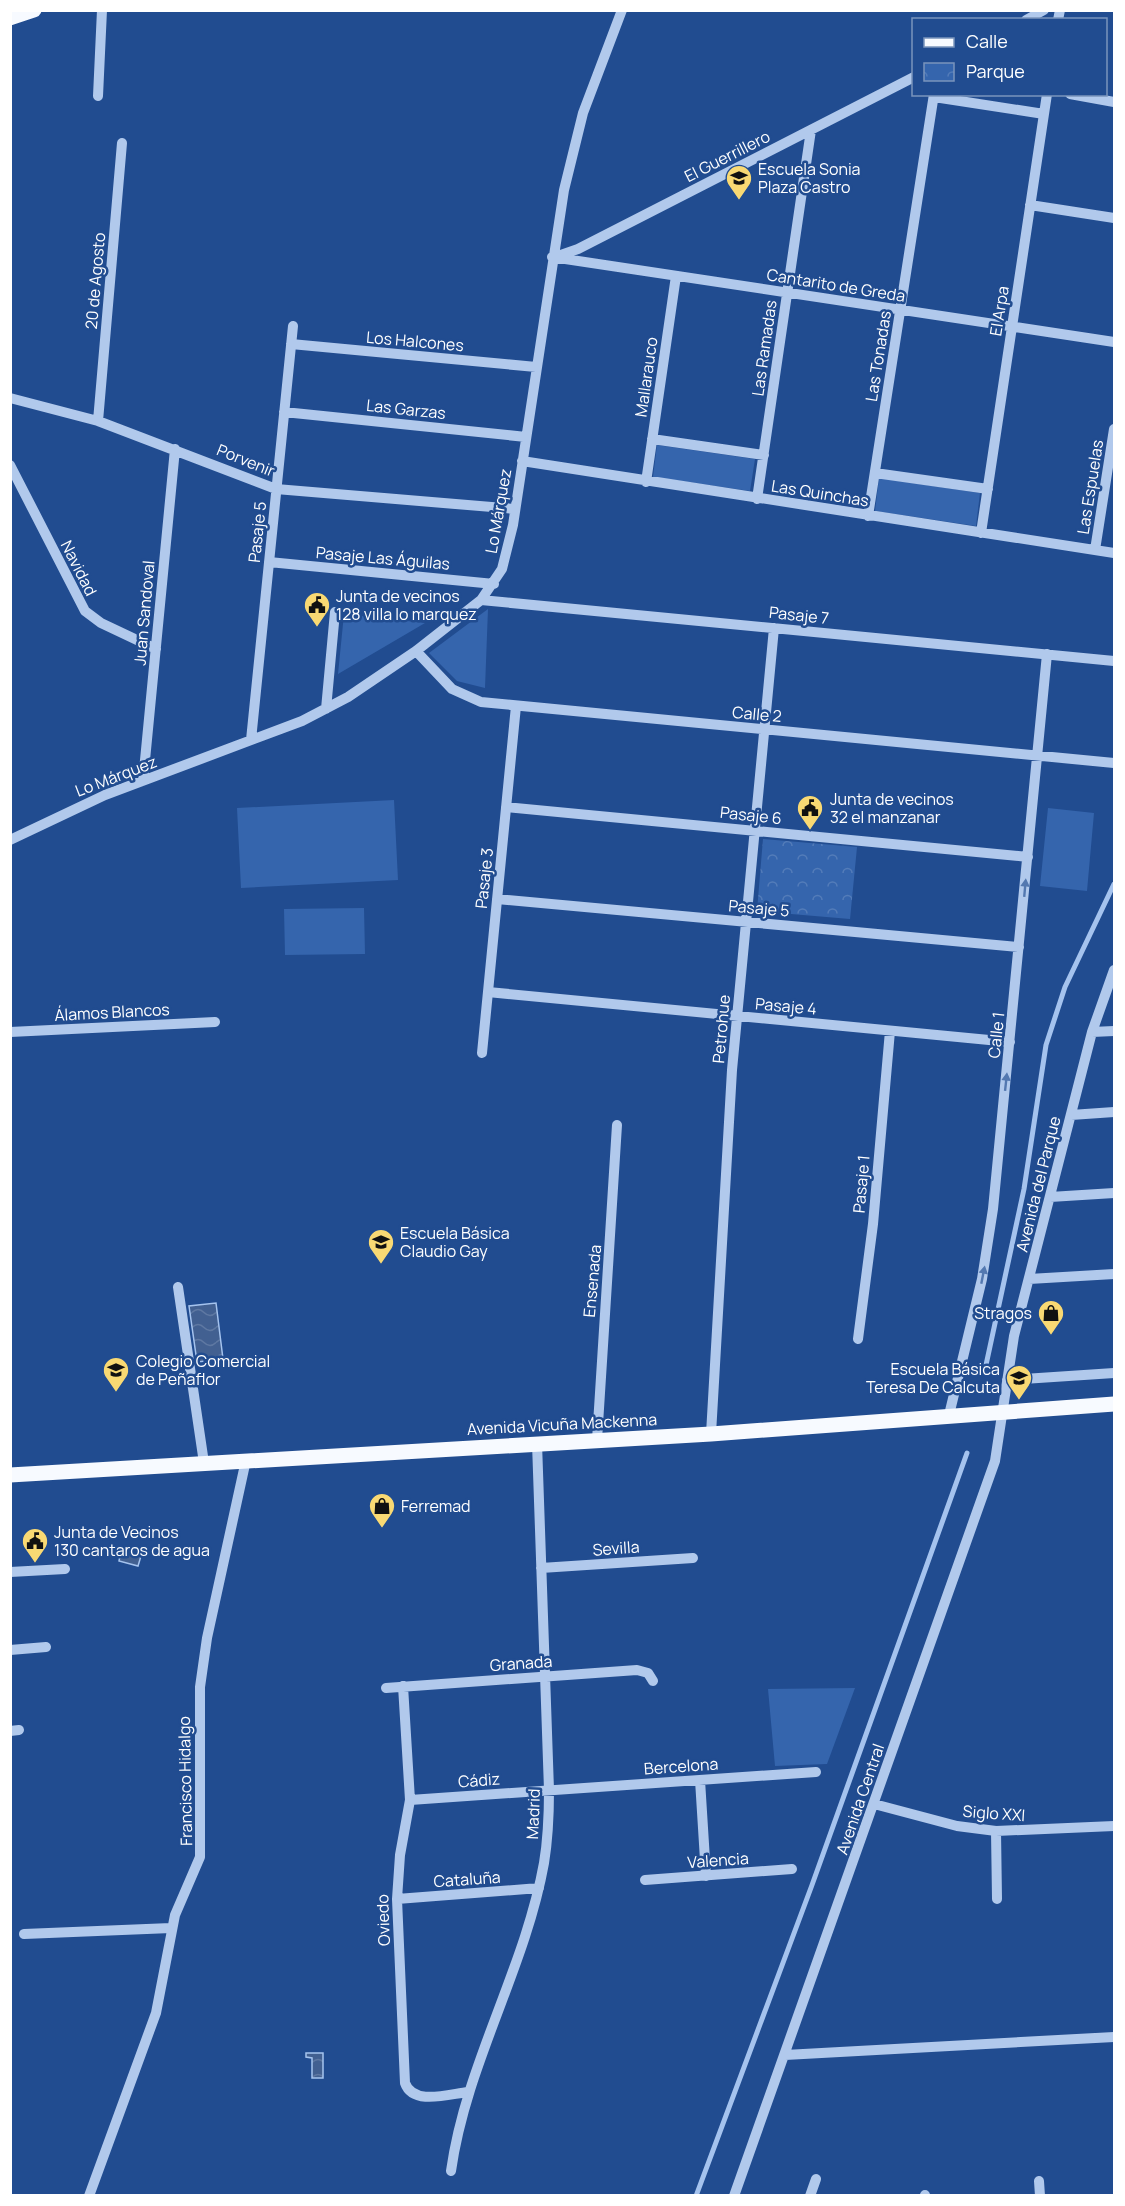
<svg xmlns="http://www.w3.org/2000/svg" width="1125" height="2206" font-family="Manrope,sans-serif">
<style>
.grass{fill:#3565ad}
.park{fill:url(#park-crowns)}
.water{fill:url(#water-waves);stroke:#a5c3ee;stroke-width:1.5}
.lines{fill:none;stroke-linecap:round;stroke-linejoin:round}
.stream{stroke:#a5c3ee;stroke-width:5}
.minor{stroke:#b1c9ec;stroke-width:10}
.major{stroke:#f7faff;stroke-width:15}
.oneway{fill:#5378b0}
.labels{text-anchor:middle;stroke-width:5;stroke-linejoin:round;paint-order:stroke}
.street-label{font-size:16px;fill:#fff;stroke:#214c90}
.poi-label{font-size:16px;fill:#fff;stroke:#214c90;text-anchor:start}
</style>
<defs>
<pattern id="park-crowns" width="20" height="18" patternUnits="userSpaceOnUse" patternTransform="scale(1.5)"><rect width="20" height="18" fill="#3565ad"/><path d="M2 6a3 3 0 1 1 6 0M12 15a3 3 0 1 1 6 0" fill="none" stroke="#537cb9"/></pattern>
<pattern id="water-waves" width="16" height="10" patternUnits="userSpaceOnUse" patternTransform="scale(1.5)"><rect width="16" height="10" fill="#426091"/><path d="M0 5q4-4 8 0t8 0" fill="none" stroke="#5e78a2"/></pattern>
</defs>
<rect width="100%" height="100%" fill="#214c90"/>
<path class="grass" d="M657,445L755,459L750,491L653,477Z
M879,478L980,493L976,526L875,511Z
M488,609L485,688L457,681L429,653Z
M344,614L425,623L338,674Z
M394,800L398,880L241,888L237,808Z
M1048,808L1094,813L1087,891L1040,886Z
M364,908L365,954L285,955L284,909Z
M855,1688L827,1764L775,1766L768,1689Z"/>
<path class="park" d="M763,839L857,847L850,919L757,911Z"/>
<path class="water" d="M216,1303L223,1359L197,1362L189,1306Z
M121,1550L141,1556L138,1566L119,1561Z
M306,2053H323V2078H312V2058L306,2057Z"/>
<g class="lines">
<path class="stream" d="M986,1365L1024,1189L1046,1045L1065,987L1114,884
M696,2196L812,1885L967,1453"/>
<path class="minor" d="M1026,20L1044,10
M1058,20L1060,10
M1070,94L1114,102
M98,96L102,10
M934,97L1044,114
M1030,205L1114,218
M552,257L1114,342
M555,257L578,249L914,77
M291,344L536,367
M10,398L98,421L276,489L515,509
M284,412L526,437
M98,421L122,143
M652,439L764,455
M522,461L1114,553
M10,465L85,611L101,623L156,649
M875,473L988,489
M646,482L676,276
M757,499L811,130
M868,516L934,94
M981,533L1047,94
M1095,550L1114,429
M269,562L494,584
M481,600L1114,661
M416,651L452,689L481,702L1114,763
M326,709L335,612
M251,740L293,326
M143,781L175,449
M506,807L1028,857
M10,840L105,795L302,721L348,697L416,651L481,600L502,569L513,525L564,190L583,113L622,10
M497,899L1019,947
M488,992L1010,1042
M10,1032L215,1022
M1092,1032L1114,1031
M482,1053L516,706
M1071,1115L1114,1112
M1050,1197L1114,1193
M1029,1279L1114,1274
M178,1287L204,1463
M858,1339L873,1224L890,1031
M1007,1380L1114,1373
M949,1415L982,1279L993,1209L1047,654
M711,1434L732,1070L774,628
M597,1440L617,1125
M541,1568L693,1558
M10,1572L65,1569
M10,1650L46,1647
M403,1686L410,1800L400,1855L397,1899L405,2083C413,2106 449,2094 468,2092
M386,1688L637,1670L648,1673L653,1681
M10,1731L19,1730
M700,1780L706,1876
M410,1800L816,1772
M874,1804L957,1826L996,1831L1114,1826
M996,1831L997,1899
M645,1880L792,1869
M397,1899L539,1888
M24,1934L171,1928
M785,2055L1114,2037
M451,2171C466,2064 525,1969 544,1863C548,1839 549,1815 549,1790L537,1443
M1039,2181L1040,2196
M925,2195V2196
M89,2196L156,2013L175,1915L200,1857V1687L207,1638L246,1460
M734,2196L995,1461L1014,1336L1092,1032L1114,970
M810,2196L816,2179"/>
<path class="major" d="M10,18L34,10
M10,1475L711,1434L1114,1404"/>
</g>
<defs><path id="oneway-solid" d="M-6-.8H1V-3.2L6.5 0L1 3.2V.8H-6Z" transform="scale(1.5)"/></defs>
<g class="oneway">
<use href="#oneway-solid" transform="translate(1025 888) rotate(-85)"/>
<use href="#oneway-solid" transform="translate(1006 1082) rotate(-84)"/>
<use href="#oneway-solid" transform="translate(983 1275) rotate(-79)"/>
</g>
<defs>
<g id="school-pin" transform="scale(1.35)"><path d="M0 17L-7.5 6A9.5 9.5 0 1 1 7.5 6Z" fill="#f9d973" stroke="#214c90"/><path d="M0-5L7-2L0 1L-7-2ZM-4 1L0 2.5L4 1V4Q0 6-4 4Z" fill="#111"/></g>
<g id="civic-pin" transform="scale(1.35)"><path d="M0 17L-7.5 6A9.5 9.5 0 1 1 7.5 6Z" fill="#f9d973" stroke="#214c90"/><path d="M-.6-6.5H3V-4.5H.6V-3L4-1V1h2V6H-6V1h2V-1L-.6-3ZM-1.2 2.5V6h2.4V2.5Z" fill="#111"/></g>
<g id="shop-pin" transform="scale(1.35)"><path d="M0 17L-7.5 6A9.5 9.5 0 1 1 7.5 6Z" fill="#f9d973" stroke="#214c90"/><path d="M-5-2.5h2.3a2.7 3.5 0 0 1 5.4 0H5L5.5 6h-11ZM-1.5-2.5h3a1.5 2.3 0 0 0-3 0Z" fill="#111"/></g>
</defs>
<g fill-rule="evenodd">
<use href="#school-pin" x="739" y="178"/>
<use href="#civic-pin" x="317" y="605"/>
<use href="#civic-pin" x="810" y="808"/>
<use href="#school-pin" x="381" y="1242"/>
<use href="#shop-pin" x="1051" y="1313"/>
<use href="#school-pin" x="116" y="1370"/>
<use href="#school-pin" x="1019" y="1378"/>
<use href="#shop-pin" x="382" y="1506"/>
<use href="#civic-pin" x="35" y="1541"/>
</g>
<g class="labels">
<g class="street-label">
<text transform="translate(727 156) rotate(-27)" y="6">El Guerrillero</text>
<text transform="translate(95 281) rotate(-85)" y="6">20 de Agosto</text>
<text transform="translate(836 285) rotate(9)" y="6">Cantarito de Greda</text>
<text transform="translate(999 311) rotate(-81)" y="6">El Arpa</text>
<text transform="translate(415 341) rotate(5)" y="6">Los Halcones</text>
<text transform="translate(764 348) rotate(-82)" y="6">Las Ramadas</text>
<text transform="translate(878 356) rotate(-81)" y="6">Las Tonadas</text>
<text transform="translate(646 377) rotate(-82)" y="6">Mallarauco</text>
<text transform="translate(406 409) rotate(6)" y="6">Las Garzas</text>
<text transform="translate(246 460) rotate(22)" y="6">Porvenir</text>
<text transform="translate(1090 487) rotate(-81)" y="6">Las Espuelas</text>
<text transform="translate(820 493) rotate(9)" y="6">Las Quinchas</text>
<text transform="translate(498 511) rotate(-80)" y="6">Lo Márquez</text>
<text transform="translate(257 532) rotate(-84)" y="6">Pasaje 5</text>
<text transform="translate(383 558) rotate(5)" y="6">Pasaje Las Águilas</text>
<text transform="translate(79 568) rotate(63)" y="6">Navidad</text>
<text transform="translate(144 613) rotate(-85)" y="6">Juan Sandoval</text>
<text transform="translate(799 615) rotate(6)" y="6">Pasaje 7</text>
<text transform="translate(757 714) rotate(5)" y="6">Calle 2</text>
<text transform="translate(116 776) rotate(-21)" y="6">Lo Márquez</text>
<text transform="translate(751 815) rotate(6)" y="6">Pasaje 6</text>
<text transform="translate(484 878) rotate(-84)" y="6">Pasaje 3</text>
<text transform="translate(759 908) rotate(5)" y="6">Pasaje 5</text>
<text transform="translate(786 1006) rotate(5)" y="6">Pasaje 4</text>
<text transform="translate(112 1012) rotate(-3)" y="6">Álamos Blancos</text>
<text transform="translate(721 1029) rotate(-85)" y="6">Petrohue</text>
<text transform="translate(996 1035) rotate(-84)" y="6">Calle 1</text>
<text transform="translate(861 1184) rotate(-85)" y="6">Pasaje 1</text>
<text transform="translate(1038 1184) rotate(-76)" y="6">Avenida del Parque</text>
<text transform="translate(592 1281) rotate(-85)" y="6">Ensenada</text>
<text transform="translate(562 1424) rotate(-3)" y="6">Avenida Vicuña Mackenna</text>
<text transform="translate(616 1548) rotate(-4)" y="6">Sevilla</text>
<text transform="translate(521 1663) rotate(-4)" y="6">Granada</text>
<text transform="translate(681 1766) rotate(-4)" y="6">Bercelona</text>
<text transform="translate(479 1780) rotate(-4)" y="6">Cádiz</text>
<text transform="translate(185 1781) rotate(-91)" y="6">Francisco Hidalgo</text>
<text transform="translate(860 1799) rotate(-71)" y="6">Avenida Central</text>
<text transform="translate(994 1813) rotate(4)" y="6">Siglo XXI</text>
<text transform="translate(533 1814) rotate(-88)" y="6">Madrid</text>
<text transform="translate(718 1860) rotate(-4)" y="6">Valencia</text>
<text transform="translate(467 1879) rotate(-4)" y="6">Cataluña</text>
<text transform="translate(383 1920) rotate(-92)" y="6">Oviedo</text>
</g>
<g class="poi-label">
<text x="758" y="175">Escuela Sonia<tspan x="758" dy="18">Plaza Castro</tspan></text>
<text x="336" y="602">Junta de vecinos<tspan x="336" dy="18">128 villa lo marquez</tspan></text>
<text x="830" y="805">Junta de vecinos<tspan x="830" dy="18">32 el manzanar</tspan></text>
<text x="400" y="1239">Escuela Básica<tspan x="400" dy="18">Claudio Gay</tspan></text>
<text x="1032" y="1319" text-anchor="end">Stragos</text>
<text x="136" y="1367">Colegio Comercial<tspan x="136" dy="18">de Peñaflor</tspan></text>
<text x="1000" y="1375" text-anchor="end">Escuela Básica<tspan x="1000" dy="18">Teresa De Calcuta</tspan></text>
<text x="401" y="1512">Ferremad</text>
<text x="54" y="1538">Junta de Vecinos<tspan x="54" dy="18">130 cantaros de agua</tspan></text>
</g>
</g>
<rect width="1125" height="2206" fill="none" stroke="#ffffff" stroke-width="24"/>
<rect x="912" y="18" width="195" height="78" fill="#214c90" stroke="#7a94bc" stroke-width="1.5"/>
<rect x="924" y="38" width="30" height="9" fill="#f7faff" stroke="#7a94bc" stroke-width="1.5"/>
<text x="966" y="48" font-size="18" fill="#ffffff">Calle</text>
<rect x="924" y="63" width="30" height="18" fill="url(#park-crowns)" stroke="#7a94bc" stroke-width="1.5"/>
<text x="966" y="78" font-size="18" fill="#ffffff">Parque</text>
</svg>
